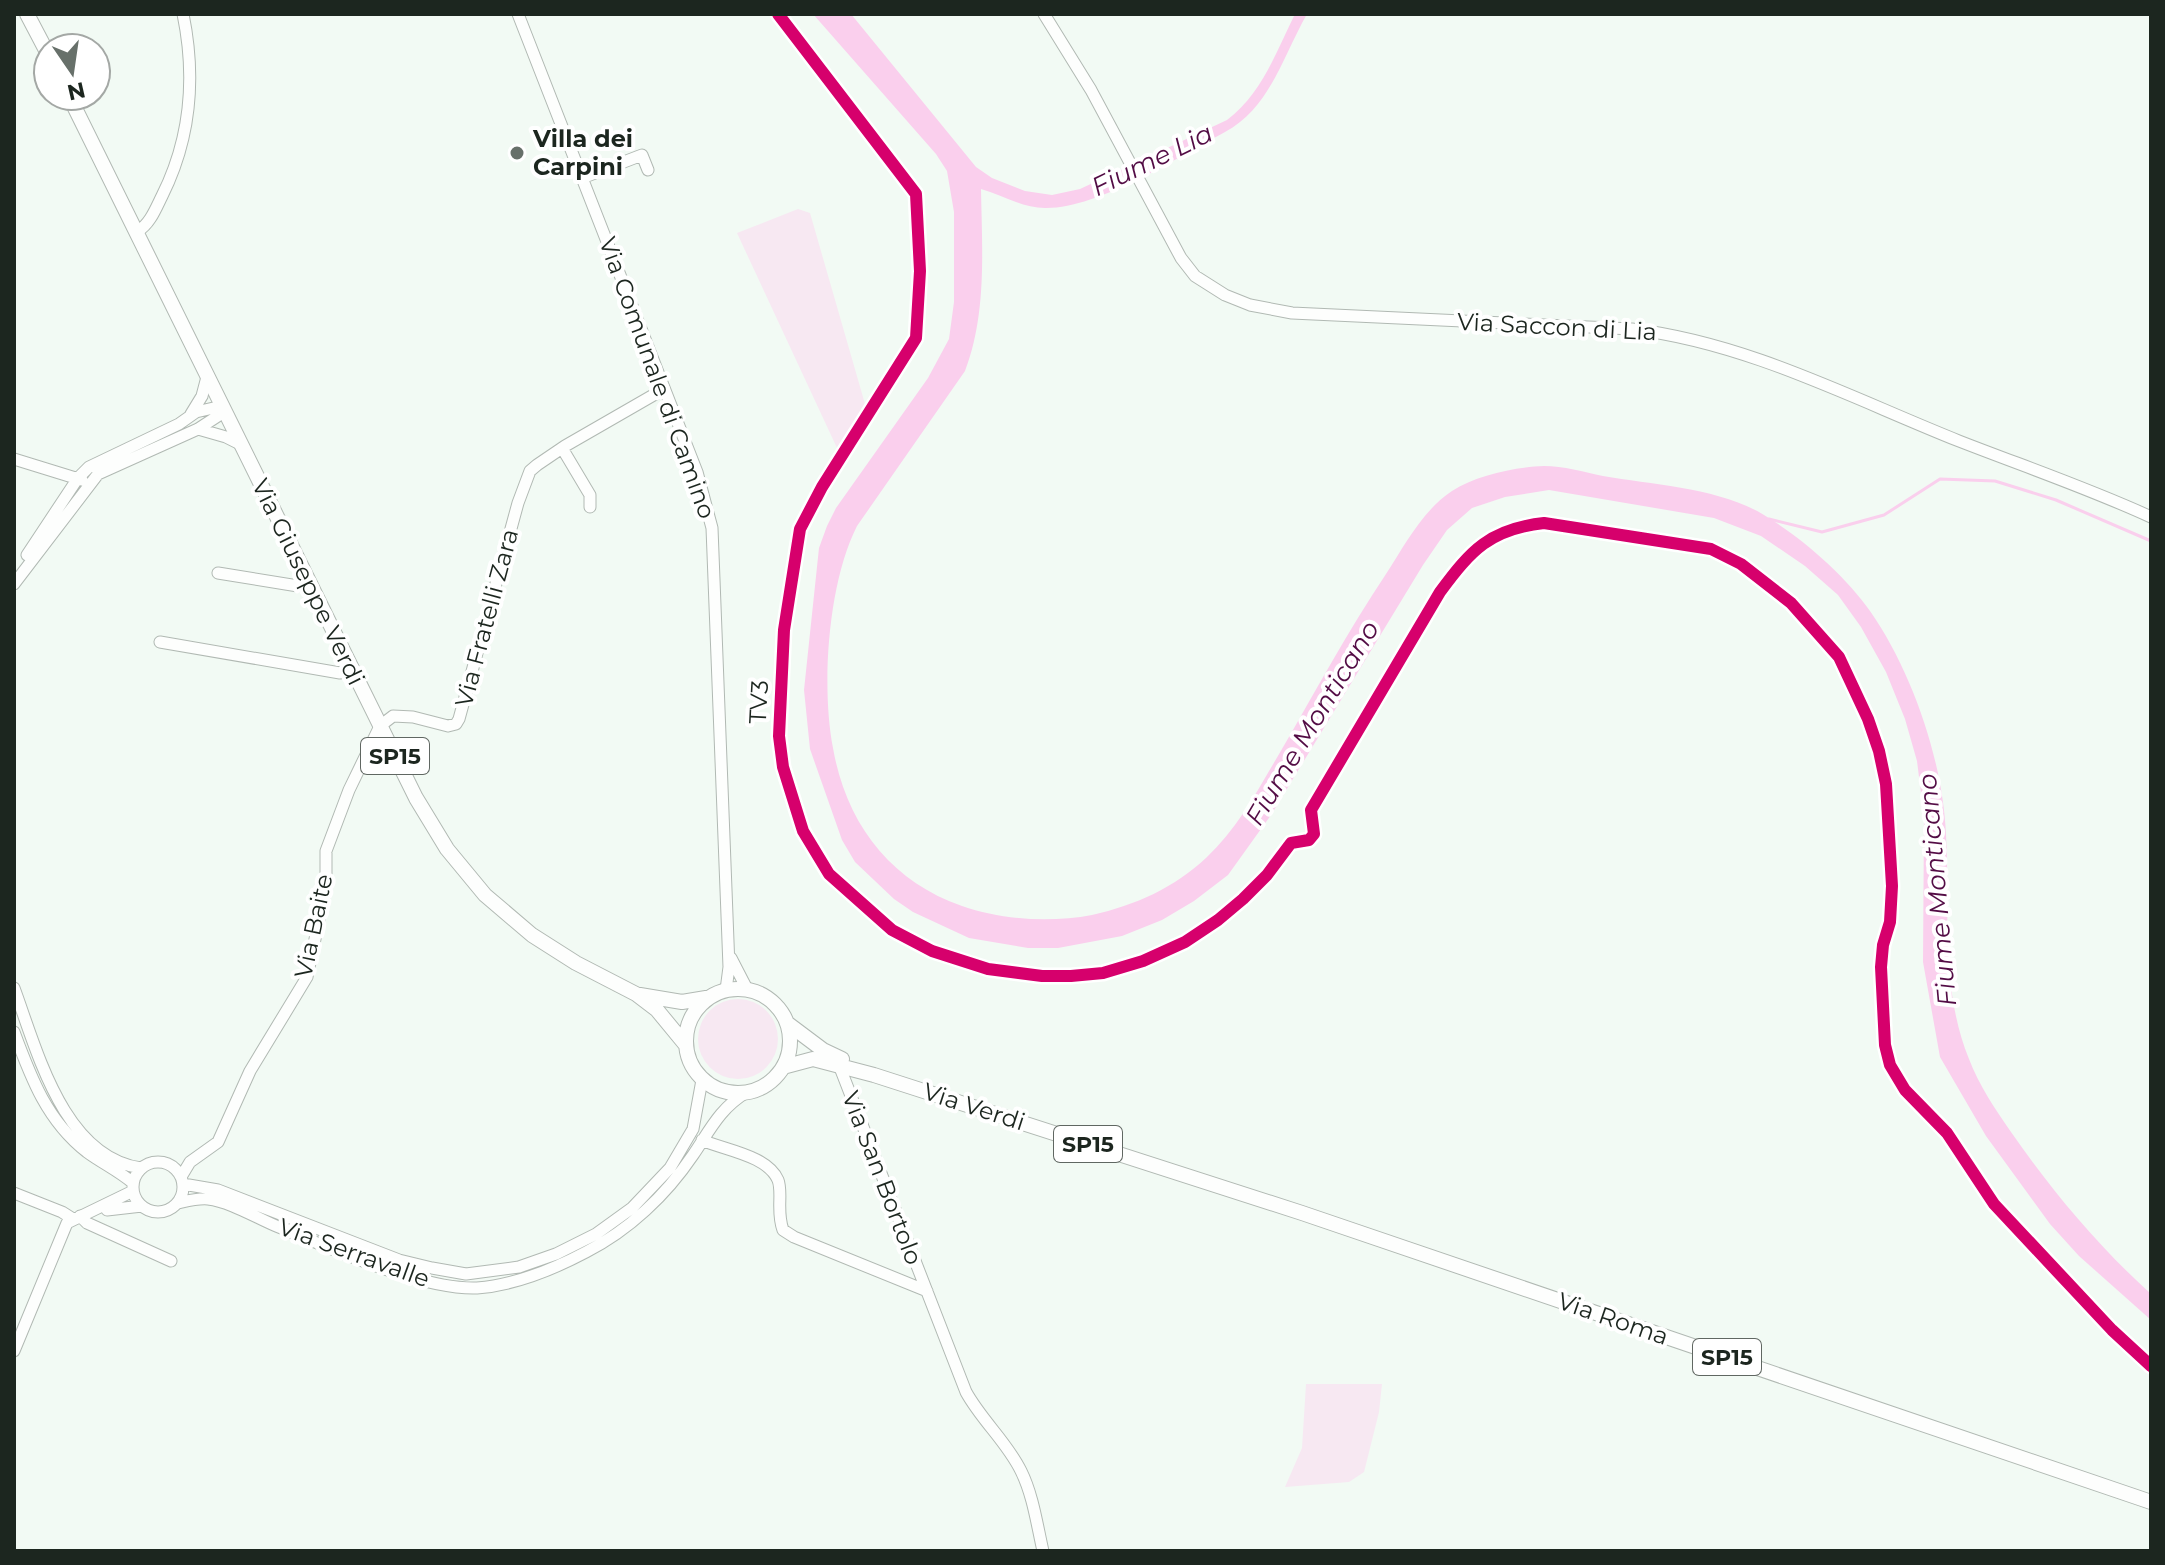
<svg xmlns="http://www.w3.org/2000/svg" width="2165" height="1565" font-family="Montserrat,sans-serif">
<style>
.green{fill:#f7e8f2}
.water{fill:#facfed}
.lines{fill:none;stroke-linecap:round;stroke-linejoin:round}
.stream{stroke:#facfed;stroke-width:3}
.minor-casing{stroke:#b1b9b3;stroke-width:13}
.major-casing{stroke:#b1b9b3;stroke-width:16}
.minor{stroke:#fdfefd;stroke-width:11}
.major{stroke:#fdfefd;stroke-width:14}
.cycleway-casing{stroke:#fff;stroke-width:17}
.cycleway{stroke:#d6006c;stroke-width:12}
.poi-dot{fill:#67706a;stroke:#fff;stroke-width:3}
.labels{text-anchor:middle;stroke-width:8;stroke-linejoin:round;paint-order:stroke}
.shield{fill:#fff;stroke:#606762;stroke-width:2}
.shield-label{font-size:22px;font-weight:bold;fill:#1c261f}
.poi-label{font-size:24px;font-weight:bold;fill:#1c261f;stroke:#fff;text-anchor:start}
.street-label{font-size:24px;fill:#1c261f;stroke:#fff}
.water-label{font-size:26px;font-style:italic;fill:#530c45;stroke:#fff}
</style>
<rect width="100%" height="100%" fill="#f2faf4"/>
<path class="green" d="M798,209L810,213L865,404L837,448L737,233Z
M698 1039a40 40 0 1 1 80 0a40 40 0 1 1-80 0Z
M1306,1384H1382L1379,1412L1364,1472L1349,1482L1285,1487L1302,1448Z"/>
<path class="water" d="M813,14H851L976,167L992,178L1025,191L1052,195L1080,189L1227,120C1262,94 1276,52 1295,14H1307C1283,56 1270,108 1225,132C1178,157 1098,209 1045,208C1023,208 1002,195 981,189C982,249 987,314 965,371L857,526C828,583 821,686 833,748C846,823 890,881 962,906C1002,920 1050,923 1092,915C1136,905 1174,888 1207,857C1239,827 1260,786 1282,749C1316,690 1348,631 1386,574C1405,545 1422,511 1452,491C1476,475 1516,467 1544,466C1563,466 1584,472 1603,476C1654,485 1720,488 1764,515C1801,537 1846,576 1870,611C1912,671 1943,761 1946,835C1950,909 1940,988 1969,1059C1979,1085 1995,1109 2011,1132C2052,1191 2097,1245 2151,1294V1320L2079,1256L2050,1224L1986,1136L1940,1057L1923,962L1924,817L1917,761L1905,719L1886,672L1861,627L1838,595L1805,566L1761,536L1714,518L1549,490L1505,497L1472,508L1447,530L1423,565L1271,815L1228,875L1194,901L1162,920L1122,936L1058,948H1028L969,938L913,912L894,899L855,862L842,840L810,749L804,690L819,548L827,526L836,508L928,378L949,339L954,302V212L947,171L936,154Z"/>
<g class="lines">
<path class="stream" d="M1769,519L1822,532L1884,515L1940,479L1995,481L2056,500L2151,541"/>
<g class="minor-casing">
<path id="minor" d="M518,14L697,472L712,528L729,967L726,990
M1044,14L1091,90L1181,258L1195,276L1225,295L1250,305L1292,313L1632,329C1748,343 1851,398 1959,441C2023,466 2088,488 2151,517
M582,178L642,155L648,170
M138,231C150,224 156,208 162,196C191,138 196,77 183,14
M191,414L202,396L207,377
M198,429L226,437L240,444
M562,448L590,495V507
M14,459L82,480
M27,555L78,478L89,467L179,424L196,412L222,406
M218,573L298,586L308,581
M14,584L98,474L198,429L224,412
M160,642L340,673L351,668
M731,958L747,989
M14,988C37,1050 63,1157 141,1168
M14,1032C31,1078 47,1121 87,1152C102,1163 119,1171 133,1183
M839,1065L966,1392C982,1421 1007,1442 1021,1471C1033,1495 1037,1525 1043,1551
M702,1140C724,1150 767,1155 778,1180C783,1193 776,1211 783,1230L794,1237L927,1291
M133 1187a25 25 0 1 1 50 0a25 25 0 1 1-50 0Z
M181,1177L190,1162L218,1142L250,1071L307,977L326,887V851L349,790L380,726L393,716L413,717L448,726L456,724L459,719L518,503L530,471L537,465L565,446L664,389
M183,1184L218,1190L399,1260L432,1268L466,1274L519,1267L556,1254L596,1234L632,1208L670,1168L693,1129L702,1080
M14,1193L62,1212L73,1219
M178,1203C187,1201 198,1198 208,1199C232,1202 258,1219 281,1228C332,1249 423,1290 477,1288C516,1285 552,1270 586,1252C629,1230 666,1195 693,1155C710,1130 720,1108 747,1092
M107,1210L142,1206
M80,1216L87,1223L171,1261
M14,1351L67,1223L133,1191"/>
</g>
<g class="major-casing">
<path id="major" d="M27,14L48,54
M69,96L416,798L447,849L485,895L532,935L576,963L636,994L657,1010L685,1044
M686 1041a52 52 0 1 1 104 0a52 52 0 1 1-104 0Z
M640,995L682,1002L706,998
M787,1023L823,1050L842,1059
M783,1067L813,1059L874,1075L1302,1213L2151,1502"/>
</g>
<use href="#minor" class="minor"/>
<use href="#major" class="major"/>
<g class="cycleway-casing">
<path id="cycleway" d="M778,14L916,194L920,271L916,338L822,487L800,529L784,630L779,736L783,767L803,831L829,874L892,930L932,951L988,969L1042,976H1071L1103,973L1143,961L1185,942L1218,920L1243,899L1267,875L1291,843L1309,840L1314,834L1311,810L1440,592C1471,550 1490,529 1544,523L1711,549L1741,564L1791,603L1839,657L1868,719L1879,751L1886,784L1892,886L1890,922L1883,945L1881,967L1885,1045L1890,1065L1905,1090L1947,1133L1994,1204L2112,1330L2151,1366"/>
</g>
<use href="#cycleway" class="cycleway"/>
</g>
<circle class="poi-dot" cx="517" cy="153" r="8"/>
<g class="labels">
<g class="shield">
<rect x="361" y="738" width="68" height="36" rx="6"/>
<rect x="1054" y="1126" width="68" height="36" rx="6"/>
<rect x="1693" y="1339" width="68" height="36" rx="6"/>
</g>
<g class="shield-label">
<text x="395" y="764">SP15</text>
<text x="1088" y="1152">SP15</text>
<text x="1727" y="1365">SP15</text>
</g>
<g class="poi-label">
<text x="533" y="147">Villa dei<tspan x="533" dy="28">Carpini</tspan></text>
</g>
<g class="street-label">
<text transform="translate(1557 327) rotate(3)" y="8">Via Saccon di Lia</text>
<text transform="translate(657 378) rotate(70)" y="8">Via Comunale di Camino</text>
<text transform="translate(308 582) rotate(64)" y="8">Via Giuseppe Verdi</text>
<text transform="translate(487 618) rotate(-75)" y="8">Via Fratelli Zara</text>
<text transform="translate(759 702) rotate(-87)" y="8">TV3</text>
<text transform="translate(314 926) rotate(-78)" y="8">Via Baite</text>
<text transform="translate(974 1107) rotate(18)" y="8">Via Verdi</text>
<text transform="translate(882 1178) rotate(69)" y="8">Via San Bortolo</text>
<text transform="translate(354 1253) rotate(20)" y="8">Via Serravalle</text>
<text transform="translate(1613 1319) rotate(19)" y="8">Via Roma</text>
</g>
<g class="water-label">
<text transform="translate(1152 160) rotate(-26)" y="9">Fiume Lia</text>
<text transform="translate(1312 723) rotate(-59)" y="9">Fiume Monticano</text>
<text transform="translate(1937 890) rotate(-95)" y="9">Fiume Monticano</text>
</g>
</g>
<rect width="2165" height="1565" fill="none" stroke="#1c261f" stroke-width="32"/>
<g transform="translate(72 72) rotate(167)"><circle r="38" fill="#ffffff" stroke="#a4a8a5" stroke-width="2"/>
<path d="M0-6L14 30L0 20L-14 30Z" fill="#67706a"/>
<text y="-12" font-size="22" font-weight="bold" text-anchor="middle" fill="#1c261f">N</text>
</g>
</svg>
